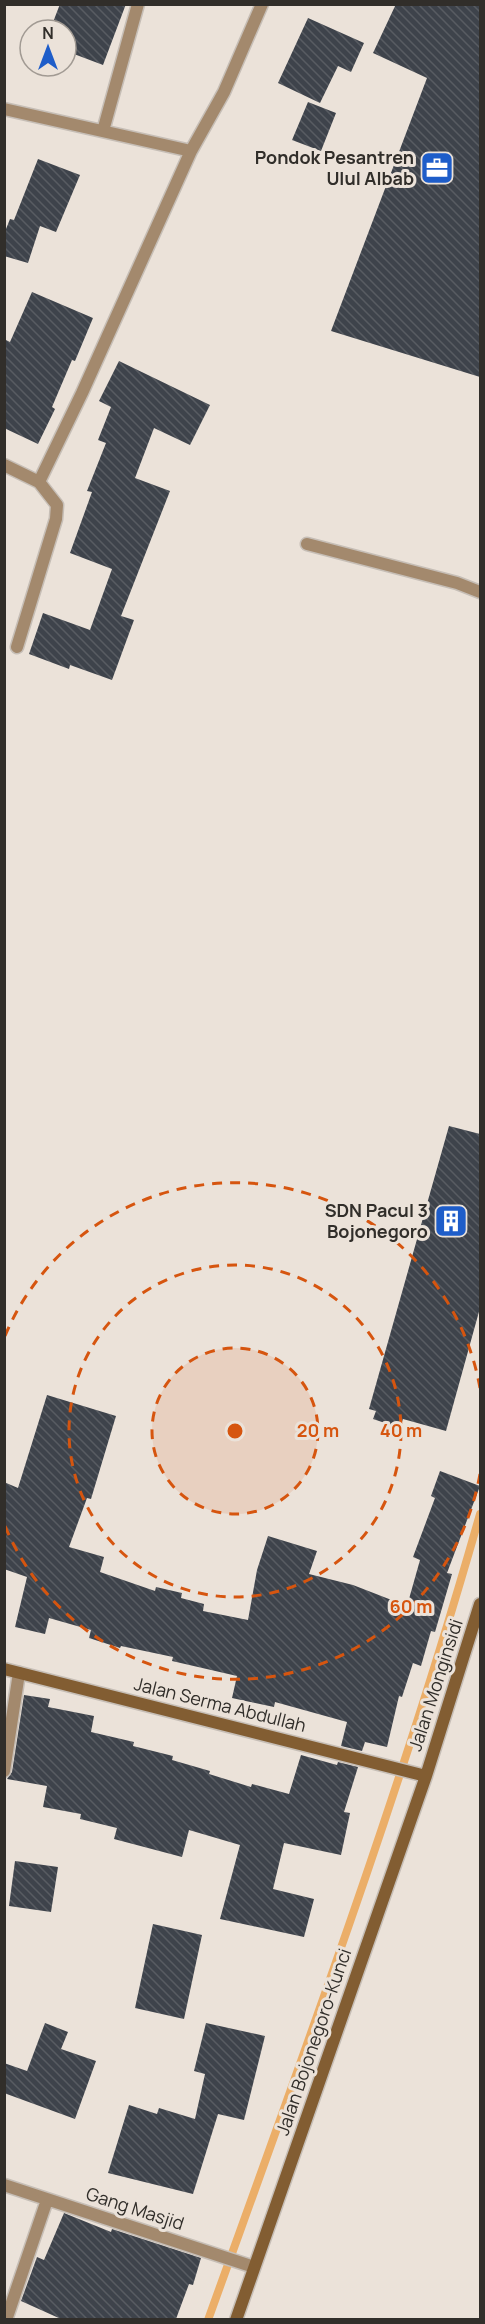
<svg xmlns="http://www.w3.org/2000/svg" width="485" height="2324" font-family="Manrope,sans-serif">
<style>
.lines{fill:none;stroke-linecap:round;stroke-linejoin:round}
.stream{stroke:#ebae68;stroke-width:8}
.building{fill:url(#building-back-hatch)}
.lane-casing{stroke:#c6beb6;stroke-width:15}
.street-casing{stroke:#c6beb6;stroke-width:15}
.secondary-casing{stroke:#c6beb6;stroke-width:15}
.lane{stroke:#a3896d;stroke-width:12}
.street{stroke:#a3896d;stroke-width:12}
.secondary{stroke:#825d32;stroke-width:12}
.ring{fill:none;stroke:#d6550f;stroke-width:3;stroke-dasharray:10 8}
.labels{text-anchor:middle;stroke-width:6;stroke-linejoin:round;paint-order:stroke}
.poi-label{font-size:18px;font-weight:bold;fill:#312e2a;stroke:#ebe2d9;text-anchor:end}
.street-label{font-size:18px;fill:#312e2a;stroke:#ebe2d9}
.centre{fill:#d6550f;stroke:#ebe2d9;stroke-width:3}
.ring-label{font-size:18px;text-anchor:middle;font-weight:bold;fill:#d6550f;stroke:#ebe2d9;stroke-width:6;stroke-linejoin:round;paint-order:stroke}
</style>
<defs>
<pattern id="building-back-hatch" width="6" height="6" patternUnits="userSpaceOnUse" patternTransform="scale(1.5)"><rect width="6" height="6" fill="#3e434b"/><path d="M-1 5l2 2M0 0l6 6M5-1l2 2" fill="none" stroke="#585c62"/></pattern>
</defs>
<rect width="100%" height="100%" fill="#ebe2d9"/>
<g class="lines">
<path class="stream" d="M208,2320C304,2053 403,1786 480,1514"/>
</g>
<path class="building" d="M60,4H126L103,65L66,51V30H50Z
M396,4H480V377L331,331L427,78L373,53Z
M308,18L364,43L351,72L338,66L320,103L278,83Z
M308,102L336,113L321,151L292,140Z
M38,159L80,175L56,232L40,226L28,263L4,256V234L10,219L14,220Z
M32,292L93,318L75,361L72,360L52,407L55,409L38,444L4,428V339L10,342Z
M119,361L210,405L190,445L154,428L135,478L170,491L121,616L134,620L112,680L70,665L69,669L29,654L43,613L90,630L112,569L70,553L92,492L87,491L106,443L98,440L111,407L99,401Z
M449,1126L480,1134V1308L446,1431L403,1419L400,1428L373,1419L376,1411L369,1409Z
M47,1395L116,1416L91,1499L87,1498L69,1547L104,1557L100,1572L155,1591L156,1587L182,1593L181,1598L204,1604L203,1611L248,1620L257,1570L268,1536L317,1551L309,1574L353,1585L407,1606L420,1560L413,1557L435,1498L431,1496L440,1471L480,1486L447,1573L452,1574L435,1632L431,1631L421,1666L413,1663L402,1697L399,1696L387,1747L365,1742L362,1751L341,1746L347,1722L275,1702L274,1707L232,1698L237,1676L172,1661L173,1657L121,1646L120,1648L89,1638L91,1630L49,1618L45,1634L15,1627L27,1577L4,1569V1482L18,1488Z
M24,1695L50,1699L48,1707L94,1716L91,1732L134,1742L133,1746L173,1756L172,1760L210,1771L209,1774L251,1787L252,1784L289,1794L301,1755L337,1765L338,1762L358,1767L344,1812L350,1813L341,1855L284,1843L273,1889L314,1899L304,1937L220,1919L240,1845L189,1830L182,1857L114,1839L117,1828L80,1819L81,1814L43,1807L47,1786L7,1779L12,1772Z
M15,1861L58,1867L51,1912L9,1906Z
M153,1924L202,1935L184,2019L135,2008Z
M45,2023L68,2032L61,2049L96,2061L75,2119L4,2093V2063L27,2071Z
M206,2023L265,2036L244,2120L218,2114L193,2194L108,2173L129,2105L157,2114L159,2108L195,2119L205,2074L194,2071Z
M64,2213L111,2232L112,2229L201,2258L193,2285L189,2284L176,2319H61L21,2301L37,2257L44,2260Z"/>
<g class="lines">
<g class="lane-casing">
<path id="lane" d="M307,544L457,583L480,592"/>
</g>
<g class="street-casing">
<path id="street" d="M4,109L191,151L224,92L262,4
M103,131L138,4
M4,465L39,482L57,505L56,519L17,647
M39,482L82,393L191,151
M4,1771L19,1673
M4,2185L254,2267
M6,2320L47,2200"/>
</g>
<g class="secondary-casing">
<path id="secondary" d="M4,1669L426,1776
M236,2320L426,1776L480,1604"/>
</g>
<use href="#lane" class="lane"/>
<use href="#street" class="street"/>
<use href="#secondary" class="secondary"/>
</g>
<circle cx="235" cy="1431" r="83" fill="#d6550f" fill-opacity=".12"/>
<g class="ring">
<circle cx="235" cy="1431" r="83"/>
<circle cx="235" cy="1431" r="166"/>
<path d="M480 1474A249 249 0 0 1 5 1526M5 1336A249 249 0 0 1 480 1388"/>
</g>
<defs>
<g id="office-square" transform="scale(1.725)"><rect x="-9" y="-9" width="18" height="18" rx="4" fill="#1e5dc9" stroke="#ebe2d9"/><path d="M-6-3h4V-5.5h4V-3h4V5H-6ZM-1-4.5V-3h2v-1.5ZM-6 0V1H6V0Z" fill="#fff"/></g>
<g id="building-square" transform="scale(1.725)"><rect x="-9" y="-9" width="18" height="18" rx="4" fill="#1e5dc9" stroke="#ebe2d9"/><path d="M-4-6H4V6H1V3H-1V6H-4ZM-2.5-4.3h1.7v1.8h-1.7ZM.8-4.3h1.7v1.8H.8ZM-2.5-1h1.7V.8h-1.7ZM.8-1h1.7V.8H.8Z" fill="#fff"/></g>
</defs>
<g fill-rule="evenodd">
<use href="#office-square" x="437" y="168"/>
<use href="#building-square" x="451" y="1221"/>
</g>
<g class="labels">
<g class="poi-label">
<text x="414" y="164">Pondok Pesantren<tspan x="414" dy="21">Ulul Albab</tspan></text>
<text x="428" y="1217">SDN Pacul 3<tspan x="428" dy="21">Bojonegoro</tspan></text>
</g>
<g class="street-label">
<text transform="translate(436 1685) rotate(-72)" y="6">Jalan Monginsidi</text>
<text transform="translate(220 1705) rotate(14)" y="6">Jalan Serma Abdullah</text>
<text transform="translate(314 2042) rotate(-71)" y="6">Jalan Bojonegoro-Kunci</text>
<text transform="translate(135 2209) rotate(18)" y="6">Gang Masjid</text>
</g>
</g>
<circle cx="235" cy="1431" r="9" class="centre"/>
<g class="ring-label">
<text x="318" y="1437">20 m</text>
<text x="401" y="1437">40 m</text>
<text x="411" y="1613">60 m</text>
</g>
<rect width="485" height="2324" fill="none" stroke="#312e2a" stroke-width="12"/>
<g transform="translate(48 48)"><circle r="28" fill="#ebe2d9" stroke="#a19a93" stroke-width="1.5"/>
<path d="M0-4.5L10 22L0 15L-10 22Z" fill="#1e5dc9"/>
<text y="-9" font-size="16" font-weight="bold" text-anchor="middle" fill="#312e2a">N</text>
</g>
</svg>
